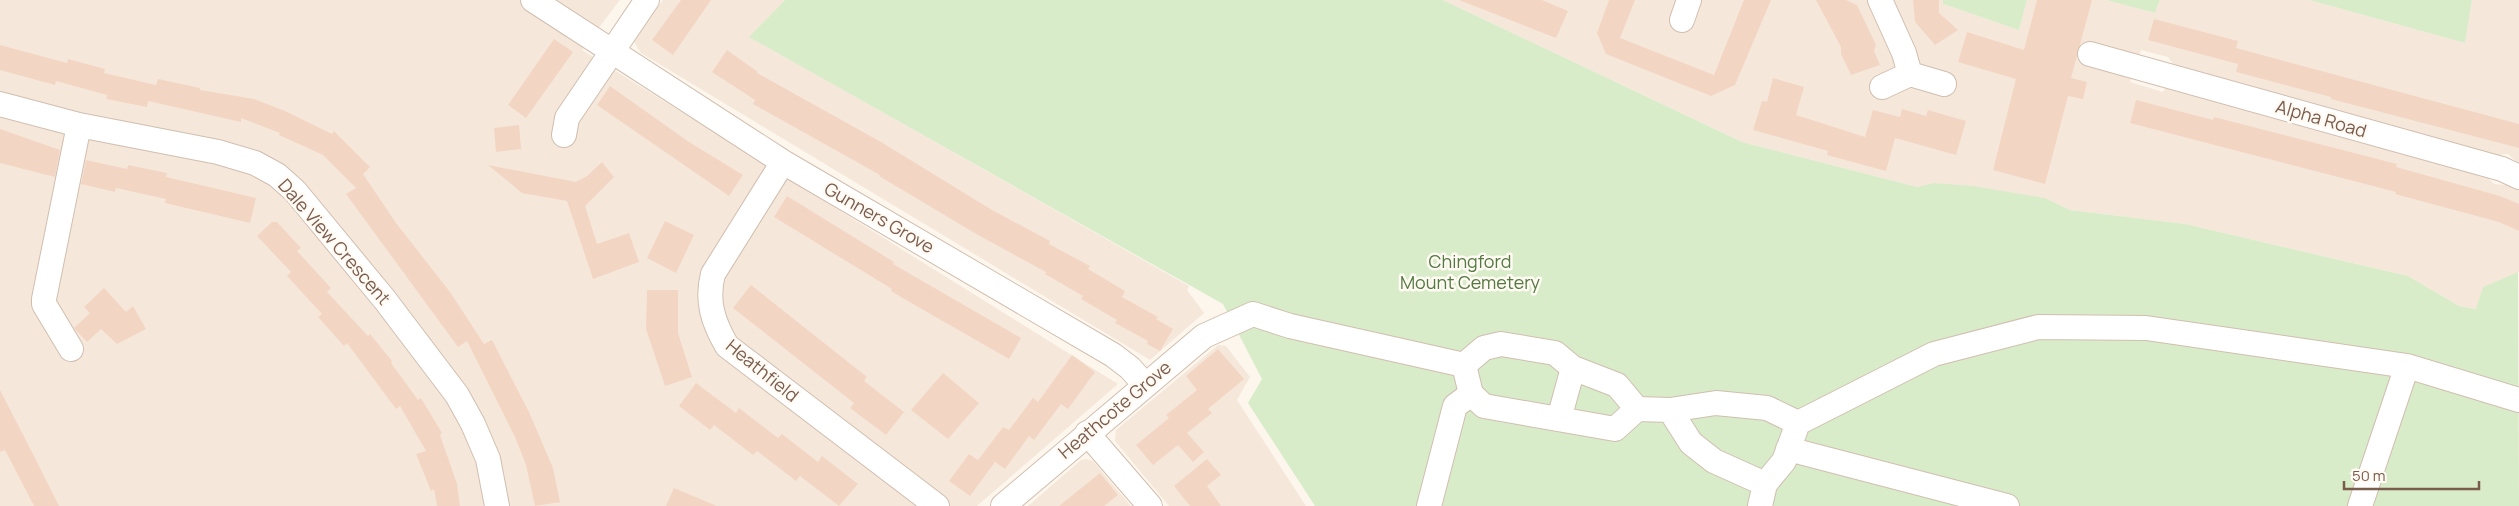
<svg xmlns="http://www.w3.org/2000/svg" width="2519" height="506" font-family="Manrope,sans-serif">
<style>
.residential{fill:#f5e8da}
.green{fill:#d8ecc9}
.building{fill:#f3d5c3}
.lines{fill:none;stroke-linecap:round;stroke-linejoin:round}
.minor-casing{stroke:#d1beb0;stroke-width:26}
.minor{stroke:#fff;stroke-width:24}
.labels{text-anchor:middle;stroke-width:5;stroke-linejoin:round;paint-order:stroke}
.street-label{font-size:18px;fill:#7a5c4d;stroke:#fffaf3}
.park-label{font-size:18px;fill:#537a41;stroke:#fffaf3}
</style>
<rect width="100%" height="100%" fill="#fdf6ec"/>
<path class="residential" d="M0,0H620L582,50L1118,384L977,506H0Z
M663,0H785L750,37L1189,286L1187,290L1204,313L1150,360L641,53L633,40Z
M1443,0H1943V4L2019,30L2027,0H2106L2155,13L2160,0H2309L2465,43L2472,0H2519V164L2508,154L2496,155L2173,64L2168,57L2141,50L2130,82L2163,92L2165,88L2487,177L2494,184L2506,185L2519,190V272L2483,287L2477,309L2459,306L2408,276L2185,224L2070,210L2045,198L1933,183L1917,187L1742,142Z
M1218,345L1226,346L1250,377L1237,400L1306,506H1169L1115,441L1116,430Z
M1086,459L1093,461L1131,506H1028L1081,460Z"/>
<path class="green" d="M785,0H1443L1742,142L1917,187L1933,183L1973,186L2045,198L2070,210L2185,224L2408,276L2459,306L2476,309L2483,287L2518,272L2519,506H1315L1248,403L1262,379L1223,304L749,37Z
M1943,0H2027L2019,30L1943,4Z
M2106,0H2160L2155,13Z
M2309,0H2472L2465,43Z"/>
<path class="building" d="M681,0H711L673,55L652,40Z
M1459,0H1542L1568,11L1556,38Z
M1609,0H1635L1620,38L1714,75L1744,0H1771L1735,85L1711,96L1606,54L1597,33Z
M1816,0H1846L1857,5L1876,45L1874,51L1880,65L1851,75L1841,54V47Z
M1913,0H1939V13L1958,30L1935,45L1915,22Z
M2037,0H2092L2071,78L2087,82L2083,99L2068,96L2045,184L1993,170L2016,79L1958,62L1967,32L2024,50Z
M2154,19L2238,41L2236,48L2519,124V148L2331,99V97L2236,72L2238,64L2148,40Z
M554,39L573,52L526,118L508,105Z
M0,45L67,63L68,59L105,69L104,73L156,85L158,79L200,88V90L254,99L285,111L332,134L334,131L370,167L363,174L396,223L450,292L484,344L492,340L529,412L553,468L560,502L535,506L526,465L515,437L467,341L458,347L346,194L356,188L323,155L279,135L280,133L241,118V122L148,101L147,107L106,99L107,95L56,81L55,85L0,70Z
M727,50L758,72L757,73L881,142L992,210L1050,241L1049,244L1090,266L1088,269L1125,291L1122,297L1158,317L1156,319L1173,329L1160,351L1147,344L1148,341L1115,323L1117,320L1081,299L1083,296L1045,274L1046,272L978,235L879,176L880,175L753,104L755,100L712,72Z
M1773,78L1804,87L1796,115L1865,137L1873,110L1900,117L1902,109L1926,116L1928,110L1966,121L1956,155L1895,138L1886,171L1827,155L1828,151L1753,130L1762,101L1767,102Z
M610,86L689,142L743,175L729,196L597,105Z
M2136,100L2213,120L2214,117L2397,164L2396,167L2500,196L2519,204V231L2499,222L2395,194L2396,192L2130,123Z
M519,125L521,149L496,152L494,128Z
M0,129L60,150L55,177L0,163Z
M86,160L127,169L128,165L167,173L166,177L256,198L250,223L165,203L166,199L116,188L115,192L81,184Z
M602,162L614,177L585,206L597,244L629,233L639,262L593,279L567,201L522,193L488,165L576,182L587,176Z
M787,196L894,262L893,264L1021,338L1009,359L906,300L891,291L892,289L774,217Z
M665,221L694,235L676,273L647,258Z
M272,222H277L301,248L297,251L331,288L327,292L368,336L370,334L392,361L391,363L418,400L421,398L442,433L440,435L457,484L460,506H437L434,489L431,491L416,454L426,451L400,406L396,409L347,343L344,346L318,317L322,314L287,276L291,272L257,236Z
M751,285L867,377L864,381L904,412L886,435L850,408L854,403L733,308Z
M104,288L126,312L133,306L146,329L117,344L101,329L87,342L74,328L90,313L84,307Z
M647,290H678V333L692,377L665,386L646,329Z
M1218,349L1244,379L1208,409L1212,413L1187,433L1204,452L1193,462L1178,445L1153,465L1136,445L1169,418L1166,415L1197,390L1186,376Z
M1072,355L1095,372L1068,409L1061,404L1034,440L1029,436L1005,469L995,462L970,496L949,481L969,454L978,460L1003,427L1009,430L1033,398L1038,402Z
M943,373L979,403L948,439L911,410Z
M696,383L736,413L739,408L778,438L782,434L818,462L822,456L858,484L839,506L800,476L796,481L757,451L753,455L714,425L710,430L679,406Z
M0,390L36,460L59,506H34L5,450L0,452Z
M1207,459L1221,475L1207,486L1221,506H1190L1174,486Z
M1100,473L1118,495L1104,506H1059Z
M674,488L717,506H666Z"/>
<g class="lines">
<g class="minor-casing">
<path id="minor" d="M533,0L783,162L1113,355L1130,368L1145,385
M1880,0L1904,53L1910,74
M1682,20L1689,0
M2090,54L2502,169L2519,177
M1882,87L1910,74L1944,84
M0,104L79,125L218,152L255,163L277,175L295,191L385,300L457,395L473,424L488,459L497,506
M564,135L567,118L647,0
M783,162L713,274C706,301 713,322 727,346L937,506
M71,349L44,304V299L79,125
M1464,365L1484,348L1501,344L1555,353L1573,368L1617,385L1637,409
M1670,410L1691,443L1714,461L1765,484
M1559,419L1573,368
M1087,433L1150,506
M1788,449L2007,506
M1003,506L1204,336L1253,314L1290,326L1464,365L1471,394L1484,406L1615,429L1637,409L1670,410L1716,403L1767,408L1798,423
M1429,506L1455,406L1471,394
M1760,506L1765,484L1784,461L1798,423L1934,354L2038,327L2146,328L2407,366L2519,400
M2360,506L2407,366"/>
</g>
<use href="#minor" class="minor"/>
</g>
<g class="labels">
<g class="street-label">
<text transform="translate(2321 119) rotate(16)" y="6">Alpha Road</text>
<text transform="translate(879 218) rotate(30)" y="6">Gunners Grove</text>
<text transform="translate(334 242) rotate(49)" y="6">Dale View Crescent</text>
<text transform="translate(762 371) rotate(39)" y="6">Heathfield</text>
<text transform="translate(1115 410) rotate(-40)" y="6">Heathcote Grove</text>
</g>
<g class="park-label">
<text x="1470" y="268">Chingford<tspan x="1470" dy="21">Mount Cemetery</tspan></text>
</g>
</g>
<path d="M2344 481v8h135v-8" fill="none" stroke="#7a5c4d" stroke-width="2.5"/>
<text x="2352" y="481" font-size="15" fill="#7a5c4d" stroke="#fffaf3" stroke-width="4" paint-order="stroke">50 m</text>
</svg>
